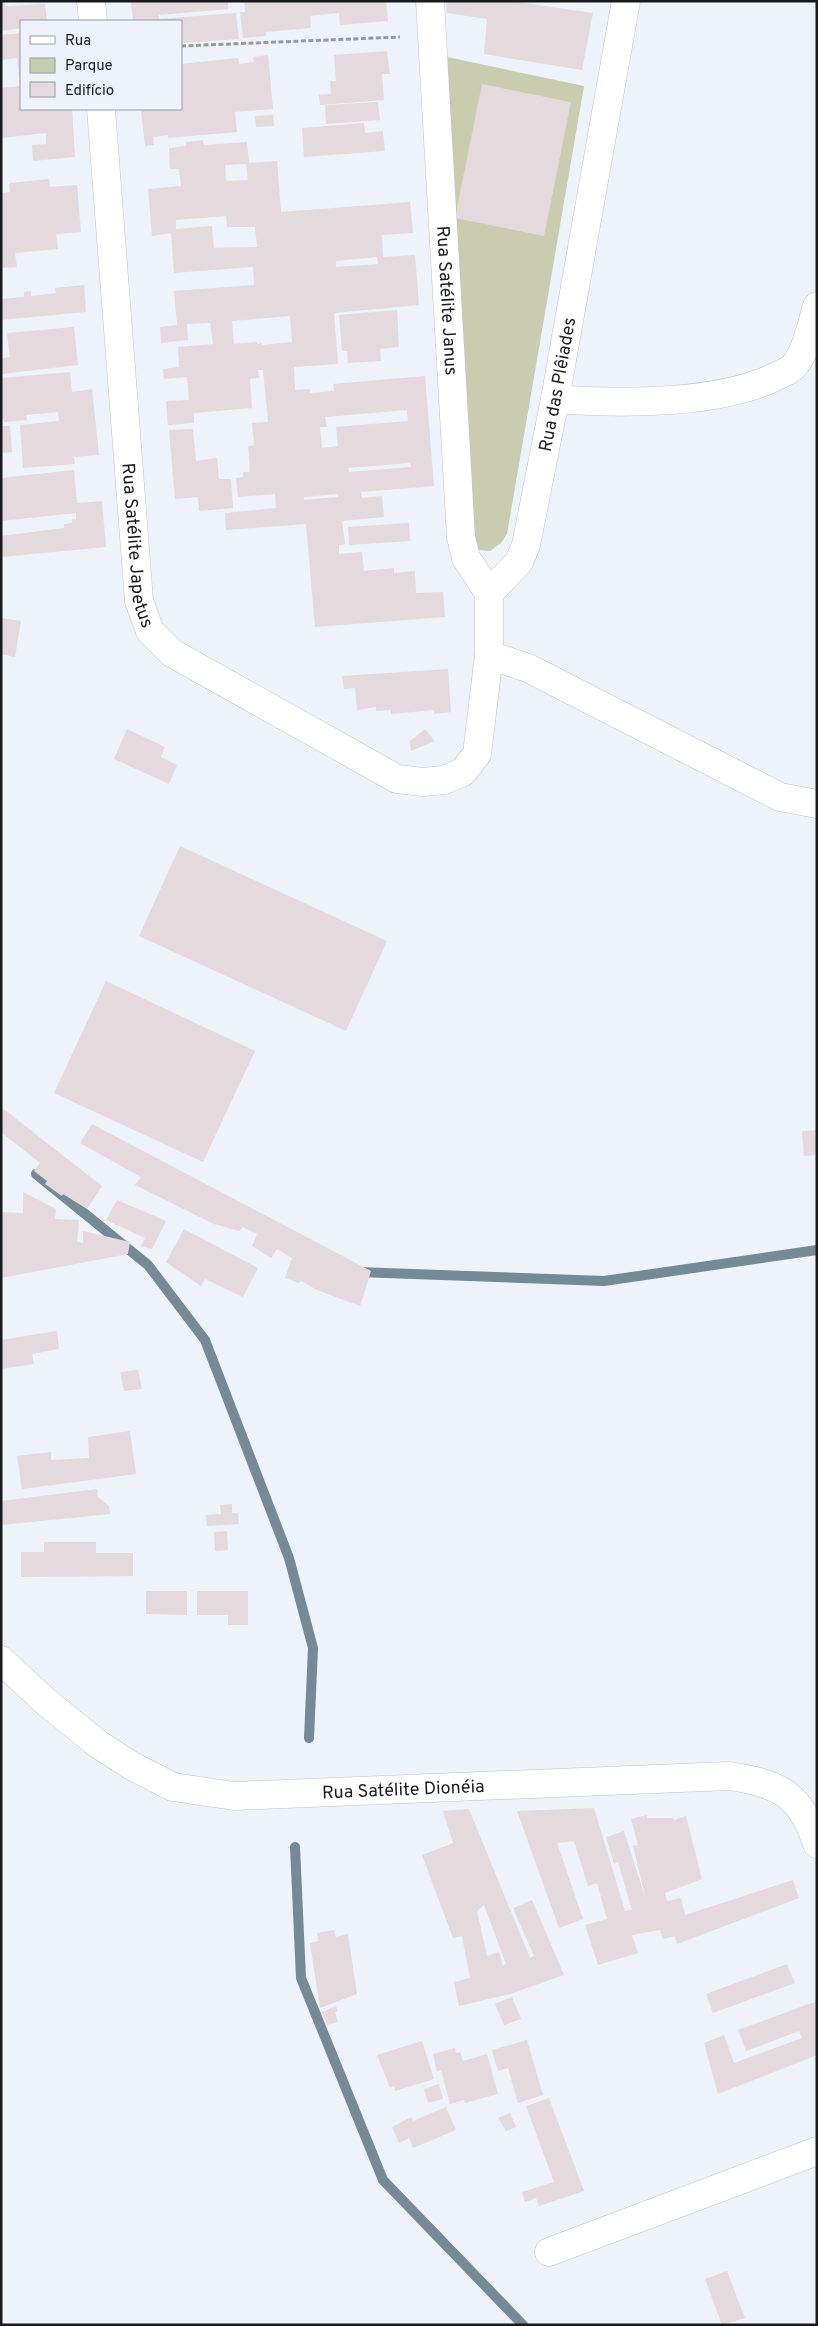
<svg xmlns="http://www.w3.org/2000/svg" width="818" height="2326" font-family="Overpass,sans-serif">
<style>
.green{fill:#caccaf}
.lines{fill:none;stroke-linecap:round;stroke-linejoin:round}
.stream{stroke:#758a97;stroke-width:10}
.building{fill:#e4d9dd;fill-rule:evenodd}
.minor-casing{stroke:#bcc0ca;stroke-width:29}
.path{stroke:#95989f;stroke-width:3;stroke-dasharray:5 2.5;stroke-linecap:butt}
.minor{stroke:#fff;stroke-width:28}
.labels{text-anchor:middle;stroke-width:4;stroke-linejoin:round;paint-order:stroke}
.street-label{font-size:18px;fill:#191a1e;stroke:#edf2fb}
</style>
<rect width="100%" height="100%" fill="#edf2fb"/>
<path class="green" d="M442,56L584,86L507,534L501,543L490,551L479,550L468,536Z"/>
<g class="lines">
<path class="stream" d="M36,1174L148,1265L205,1340L289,1558L313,1648L309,1738
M358,1272L604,1281L817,1250
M295,1847L301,1978L383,2180L523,2325"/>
</g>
<path class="building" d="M1,1H5V6L45,4L47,21H21V28L1,31Z
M131,1H228V9L159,15V19L236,13L239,39L181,43V21H133Z
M244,1H386L388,21L340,25L339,13L310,16L311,28L266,32V36L243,38L240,12H245Z
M446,1H511L593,13L582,70L484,54L487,19L447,13Z
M21,33V109H72L75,157L33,161L32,145L46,144V133L1,138V88L20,86L17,58L1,60V35Z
M387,51L390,74H382L384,100L320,105L319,95L331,94L330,81H336L334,55Z
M268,55L273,109L235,112L237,132L168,138V135L153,137L154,145L145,146L141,109H181V64L238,58L239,64L254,62L253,57Z
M482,84L571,102L544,236L455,218Z
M378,102L380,120L326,124L325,105Z
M273,115L274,126L256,127L255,116Z
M364,123L365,133L383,131L385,151L304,157L302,128Z
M203,140L204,145L247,142L249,163L277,161L281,212L410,202L413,233L382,235L383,257L415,255L419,305L334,313L338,364L294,367L295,390L310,389V393L334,391L333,384L425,376L434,486L361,492L362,498L382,496L384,517L342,521L345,544L339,545V554L362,552L364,571L394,568V573L415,571L416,593L443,592L445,617L315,627L306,524L226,530L225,513L276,508L275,494L238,497L236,478L243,477V472H250L248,446L254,445L252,423L268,422L263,370H258L259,378L250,379L252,408L194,413V423L168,425L166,401L189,400L187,377L164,379L163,369L179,367L178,347L213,344L210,323L187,324L188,340L161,343L160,327L177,325L174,291L254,285L253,267L174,273L171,233L152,236L148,189L181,186L179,169H170L169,148L186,146V142ZM246,164L248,180L226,181L225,165ZM226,216L227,227H255L257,247L214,248L212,226L176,229V220ZM377,257L378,264L336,267V261ZM290,316L292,342L262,345V343L257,344V342L234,344L232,321ZM407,410L408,421L336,427L338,446L322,448L320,427H327L325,417ZM410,463L411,467L349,472L348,468ZM338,494V497L304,500V497Z
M49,179L50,187L77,185L81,232L56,234L58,249L15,253L17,267L1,268V193L10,192L9,183Z
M84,285L86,312L1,320V299L24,297V292L31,291V296L56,293L55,288Z
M397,310L399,347L380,349L381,361L348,363L347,351H342L339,315Z
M74,327L78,365L1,374V358L10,357L7,333Z
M70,372L72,392L92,389L99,455L74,457L75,464L23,468L20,425L59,421L58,412L26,415L27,420L4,422V419L1,420V378Z
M1,426H10L12,452L1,453Z
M193,429L196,461L217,458L219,479H231L233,508L199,511L198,497L175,499L169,430Z
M74,470L77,503L102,501L106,547L1,557V536L64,528V524L72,523V519H76V513L1,521V478Z
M409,523L410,541L349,545L348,527Z
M1,618L21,621L15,657L1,654Z
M448,669L451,712L434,714V710L391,714V710L376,711V707L357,710L355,688L344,689L342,676Z
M127,729L165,747L161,757L177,765L169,784L114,759Z
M425,729L435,741L411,751L410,741Z
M180,846L387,941L346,1031L139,936Z
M106,981L255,1051L203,1162L54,1093Z
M1,1107L102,1186L87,1209L63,1194L62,1196L45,1184L47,1181L34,1171L40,1163L1,1132Z
M92,1124L371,1271L360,1306L317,1290L301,1281L299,1283L285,1278L292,1258L277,1249L271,1258L252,1246L257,1234L243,1227L239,1231L214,1224L135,1185L141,1177L80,1143Z
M817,1130V1155L804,1156L802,1131Z
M23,1192L56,1209L55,1219L79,1220L77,1242L83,1243V1231L130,1242L128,1254L1,1278V1212L23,1213Z
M117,1200L166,1221L152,1249L141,1246L145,1238L106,1220Z
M184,1229L258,1268L243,1297L205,1279L201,1286L166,1262Z
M57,1331L59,1349L32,1354L34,1364L1,1369V1340Z
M138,1370L142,1389L124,1391L120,1372Z
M130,1431L136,1474L22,1489L17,1456L51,1452V1460L89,1458L88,1437Z
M97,1489L98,1497L109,1506L110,1514L1,1525V1501Z
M232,1504V1513H238L239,1524L207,1526L206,1515L221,1514L220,1505Z
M227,1531L228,1550L215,1551L214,1532Z
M44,1542H96V1553H133V1576L21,1577V1552H44Z
M146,1591H187V1615L146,1614Z
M197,1591H248V1625H228V1615H197Z
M594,1808L625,1911L632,1910L618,1862L614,1864L606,1837L624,1831L646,1900L633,1846L638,1845L631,1819L647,1815V1818H673L674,1820L686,1816L702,1879L665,1893L667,1901L681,1898L685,1915L793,1880L799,1898L677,1944L675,1936L663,1939L660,1930L632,1935L638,1953L598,1965L585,1925L607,1919L597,1883L588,1886L574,1841L557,1843L583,1919L559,1928L517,1811Z
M469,1809L530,1958L534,1956L513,1908L532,1900L564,1975L510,1994L459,2006L454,1982L470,1978L462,1936L453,1938L422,1855L453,1843L443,1811ZM484,1905L506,1964L503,1966L499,1952L487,1956L477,1911Z
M334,1930L336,1937L348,1934L357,1994L320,2008L310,1943L319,1941L317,1933Z
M787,1964L795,1983L713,2013L706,1994Z
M512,1997L521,2019L504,2025L495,2004Z
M817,2001V2055L718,2094L704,2043L724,2035L734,2063L802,2038L799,2031L746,2051L738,2030Z
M336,2006L338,2011L335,2012L338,2022L327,2025L322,2012Z
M527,2040L543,2095L518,2103L508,2068L498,2071L492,2050Z
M422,2041L434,2079L395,2091L394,2086L390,2088L377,2055Z
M455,2048L456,2053L460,2052L463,2061L487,2054L498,2094L465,2103L464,2100L450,2104L441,2070L437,2072L433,2054Z
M439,2084L443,2099L428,2103L424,2089Z
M549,2098L584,2191L539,2206L536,2198L525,2202L522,2192L554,2182L526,2106Z
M446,2107L456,2130L413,2148L409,2138L399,2143L392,2127L411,2117L413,2121Z
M510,2113L516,2127L506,2131L498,2118Z
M727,2271L745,2318L722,2325L705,2279Z"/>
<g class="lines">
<g class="minor-casing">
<g id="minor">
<path d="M91,1L93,21"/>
<path id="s1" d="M430,1L461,537L466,558L489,593"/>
<path id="s2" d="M101,109L139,601L150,631L172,653L397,779L423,782L444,780L463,772L477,754L489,655V593L519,562L526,545L555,399L626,1"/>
<path d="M555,399C620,404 723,405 781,374C785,372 791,370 794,366C807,350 811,326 817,306"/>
<path d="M489,655L528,668L780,797L817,804"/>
<path id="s3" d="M1,1660L46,1702L98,1744L132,1766L173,1787L234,1796L729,1776C777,1783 801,1793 817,1844"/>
<path d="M549,2252L817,2151"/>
</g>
</g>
<path class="path" d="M181,46L400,37"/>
<use href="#minor" class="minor"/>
</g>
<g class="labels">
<g class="street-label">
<text dy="6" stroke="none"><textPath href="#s1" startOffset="300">Rua Satélite Janus</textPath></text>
<text dy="6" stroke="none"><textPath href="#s2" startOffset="1292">Rua das Plêiades</textPath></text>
<text dy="6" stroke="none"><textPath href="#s2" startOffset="438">Rua Satélite Japetus</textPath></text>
<text dy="6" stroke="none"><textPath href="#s3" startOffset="446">Rua Satélite Dionéia</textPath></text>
</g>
</g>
<rect width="818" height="2326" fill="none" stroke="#191a1e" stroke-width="5"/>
<rect x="20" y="20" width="162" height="90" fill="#edf2fb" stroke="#989ca3"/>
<rect x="30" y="36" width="25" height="8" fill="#ffffff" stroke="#989ca3"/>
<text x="65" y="45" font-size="15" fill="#191a1e">Rua</text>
<rect x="30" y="58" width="25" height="15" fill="#caccaf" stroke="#989ca3"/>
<text x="65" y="70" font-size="15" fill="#191a1e">Parque</text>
<rect x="30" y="82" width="25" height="15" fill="#e4d9dd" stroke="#989ca3"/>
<text x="65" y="95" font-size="15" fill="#191a1e">Edifício</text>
</svg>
